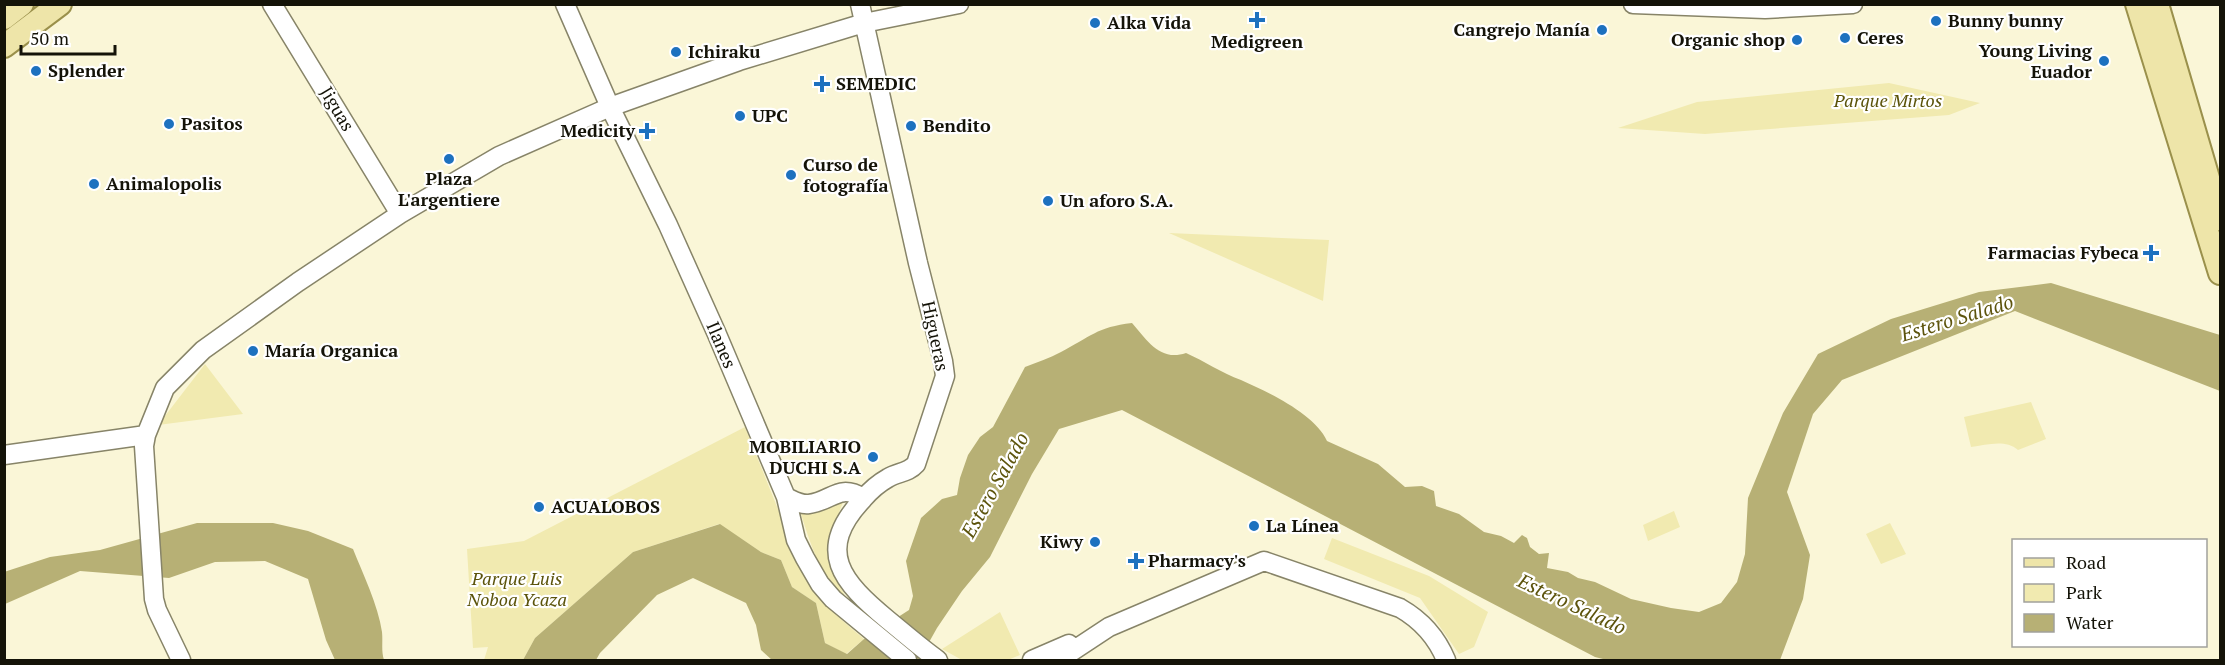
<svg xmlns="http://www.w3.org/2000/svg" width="2225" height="665" font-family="'PT Serif',serif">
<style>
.green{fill:#f1eab0}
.water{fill:#b7b075}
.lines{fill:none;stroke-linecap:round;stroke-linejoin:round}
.minor-casing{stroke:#878468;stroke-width:21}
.major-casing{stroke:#9a904b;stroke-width:26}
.minor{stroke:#fff;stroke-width:18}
.major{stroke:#eee5a9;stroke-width:22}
.poi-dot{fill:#1d71bf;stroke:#fff;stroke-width:2}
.labels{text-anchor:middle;stroke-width:4.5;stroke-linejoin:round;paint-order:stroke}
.poi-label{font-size:18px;font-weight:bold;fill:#141308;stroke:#fff;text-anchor:start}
.park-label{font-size:18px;font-style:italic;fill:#5b530a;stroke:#fff}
.street-label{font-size:18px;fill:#141308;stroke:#fff}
.water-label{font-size:20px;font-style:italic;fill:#5d540d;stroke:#fff}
</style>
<rect width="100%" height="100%" fill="#faf6d7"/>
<path class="green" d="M1889,83L1980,103L1949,115L1705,134L1618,128L1697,102Z
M1169,233L1329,240L1323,301Z
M205,364L243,414L158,425Z
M2031,402L2046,439L2018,450C2005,439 1987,445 1971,447L1964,417Z
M745,427L806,579C821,604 842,620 864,639L846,654L825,643L816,603L792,587L781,560L761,552L719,524L633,552L535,638L523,660H484L488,647L473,648L467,549L524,541Z
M844,500C828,536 827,569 849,602C822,583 811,545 801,514Z
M1674,511L1680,527L1648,541L1643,525Z
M1890,523L1906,554L1881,564L1866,534Z
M1332,538L1429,576L1488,612L1474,647L1459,654L1420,598L1324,559Z
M1000,612L1020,655L1008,660H962L942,649Z"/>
<path class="water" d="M2051,283L2220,335V391L2015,311L1842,380L1813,414L1787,492L1810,555L1803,599L1780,660H1607L1595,657L1122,410L1059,429L1032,474L990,557L962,591L937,628L919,660H772L761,650L756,625L746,603L693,578L657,595L600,653L596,660H523L535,638L633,552L720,524L761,552L781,560L792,587L816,603L825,643L847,654L864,639L909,610L913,596L906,561L921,518L942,499L957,495L960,478L968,455L980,437L993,427L1025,367C1037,362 1050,358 1061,352C1090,337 1097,327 1132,323C1147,340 1160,362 1186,353C1204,361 1222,373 1241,380C1268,392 1315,414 1327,441L1378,464L1405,487L1422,486L1434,491L1436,506L1459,514L1484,532L1501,536L1514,543L1522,535L1527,538L1530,547L1539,554L1549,553L1547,568L1568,572L1578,578L1595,582L1631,599L1671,608L1699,612L1721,603L1737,582L1745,554L1748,498L1783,413L1818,354L1891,319L1979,292Z
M197,523H273L308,531L353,549C363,574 378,605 382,632C383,642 381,651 384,660H335L326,640L308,579L265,561L215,562L169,578L80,571L5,604L4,572L50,557L100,550Z"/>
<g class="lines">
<g class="minor-casing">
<path id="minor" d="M272,4L400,214
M565,4L610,107L668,225L716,332L786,497L796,540L805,558L820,584L833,599L907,660
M860,4L918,263L943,361L945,376L916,464C908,473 898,472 888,478C879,483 869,492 863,499C814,551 842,582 888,620C904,633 921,648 938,660
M1633,4L1765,9L1853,4
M4,455L146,435
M786,497C793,500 800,505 809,504C832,501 839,483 863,498
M181,660L157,610L154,599L144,446L146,435L165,388L203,350L298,282L400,214L499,156L610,107L739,61L864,23L959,4
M1032,660L1069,644
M1059,660L1109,627L1264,561L1400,608C1421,620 1437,638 1446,660"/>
</g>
<g class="major-casing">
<path id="major" d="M2137,4L2220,273
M2157,4L2220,219
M4,18L22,4
M4,46L60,4"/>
</g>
<use href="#minor" class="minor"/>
<use href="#major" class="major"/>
</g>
<g class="poi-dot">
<path d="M1254 11h6v6h6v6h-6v6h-6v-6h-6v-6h6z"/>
<circle cx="1936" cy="21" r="6"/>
<circle cx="1095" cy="23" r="6"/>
<circle cx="1602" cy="30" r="6"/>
<circle cx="1845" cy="38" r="6"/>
<circle cx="1797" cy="40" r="6"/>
<circle cx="676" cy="52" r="6"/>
<circle cx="2104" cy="61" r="6"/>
<circle cx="36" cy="71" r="6"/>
<path d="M819 75h6v6h6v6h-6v6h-6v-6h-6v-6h6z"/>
<circle cx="740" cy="116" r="6"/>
<circle cx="169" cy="124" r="6"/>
<circle cx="911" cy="126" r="6"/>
<path d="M644 122h6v6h6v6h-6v6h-6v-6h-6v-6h6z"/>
<circle cx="449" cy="159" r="6"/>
<circle cx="791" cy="175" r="6"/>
<circle cx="94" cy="184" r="6"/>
<circle cx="1048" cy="201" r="6"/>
<path d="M2148 244h6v6h6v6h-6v6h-6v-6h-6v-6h6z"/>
<circle cx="253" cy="351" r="6"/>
<circle cx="873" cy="457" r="6"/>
<circle cx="539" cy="507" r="6"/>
<circle cx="1254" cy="526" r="6"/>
<circle cx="1095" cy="542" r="6"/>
<path d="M1133 552h6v6h6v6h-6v6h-6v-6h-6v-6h6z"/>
</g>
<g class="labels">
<g class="poi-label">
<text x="1948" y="27">Bunny bunny</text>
<text x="1107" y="29">Alka Vida</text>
<text x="1590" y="36" text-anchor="end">Cangrejo Manía</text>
<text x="1857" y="44">Ceres</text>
<text x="1785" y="46" text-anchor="end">Organic shop</text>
<text x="1257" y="48" text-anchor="middle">Medigreen</text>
<text x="2092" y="57" text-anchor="end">Young Living<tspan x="2092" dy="21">Euador</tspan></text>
<text x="688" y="58">Ichiraku</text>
<text x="48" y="77">Splender</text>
<text x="836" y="90">SEMEDIC</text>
<text x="752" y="122">UPC</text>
<text x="181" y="130">Pasitos</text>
<text x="923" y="132">Bendito</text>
<text x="635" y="137" text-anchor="end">Medicity</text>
<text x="803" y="171">Curso de<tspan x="803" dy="21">fotografía</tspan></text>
<text x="449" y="185" text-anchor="middle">Plaza<tspan x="449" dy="21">L'argentiere</tspan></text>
<text x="106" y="190">Animalopolis</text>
<text x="1060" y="207">Un aforo S.A.</text>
<text x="2139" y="259" text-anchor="end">Farmacias Fybeca</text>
<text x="265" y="357">María Organica</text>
<text x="861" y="453" text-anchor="end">MOBILIARIO<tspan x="861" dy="21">DUCHI S.A</tspan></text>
<text x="551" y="513">ACUALOBOS</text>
<text x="1266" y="532">La Línea</text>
<text x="1083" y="548" text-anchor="end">Kiwy</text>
<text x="1148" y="567">Pharmacy's</text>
</g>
<g class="park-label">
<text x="1888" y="107">Parque Mirtos</text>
<text x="517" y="585">Parque Luis<tspan x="517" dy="21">Noboa Ycaza</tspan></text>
</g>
<g class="street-label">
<text transform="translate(337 109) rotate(59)" y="6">Jiguas</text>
<text transform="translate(935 336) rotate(78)" y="6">Higueras</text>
<text transform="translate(721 345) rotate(67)" y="6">Ilanes</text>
</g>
<g class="water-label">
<text transform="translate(1957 318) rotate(-17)" y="7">Estero Salado</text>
<text transform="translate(995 485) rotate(-61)" y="7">Estero Salado</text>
<text transform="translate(1572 604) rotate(25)" y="7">Estero Salado</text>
</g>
</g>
<rect width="2225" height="665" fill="none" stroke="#141308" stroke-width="12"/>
<rect x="2012" y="539" width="195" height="108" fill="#ffffff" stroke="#a1a19c" stroke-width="1.5"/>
<rect x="2024" y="558" width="30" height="9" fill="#eee5a9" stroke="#a1a19c" stroke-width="1.5"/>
<text x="2066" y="569" font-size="18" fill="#141308">Road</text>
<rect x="2024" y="584" width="30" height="18" fill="#f1eab0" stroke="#a1a19c" stroke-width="1.5"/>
<text x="2066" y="599" font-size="18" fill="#141308">Park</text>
<rect x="2024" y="614" width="30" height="18" fill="#b7b075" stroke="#a1a19c" stroke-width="1.5"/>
<text x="2066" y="629" font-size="18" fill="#141308">Water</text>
<path d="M21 45v9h94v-9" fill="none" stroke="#141308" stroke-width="3"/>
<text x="30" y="45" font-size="18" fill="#141308" stroke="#ffffff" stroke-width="4.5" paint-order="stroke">50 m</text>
</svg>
